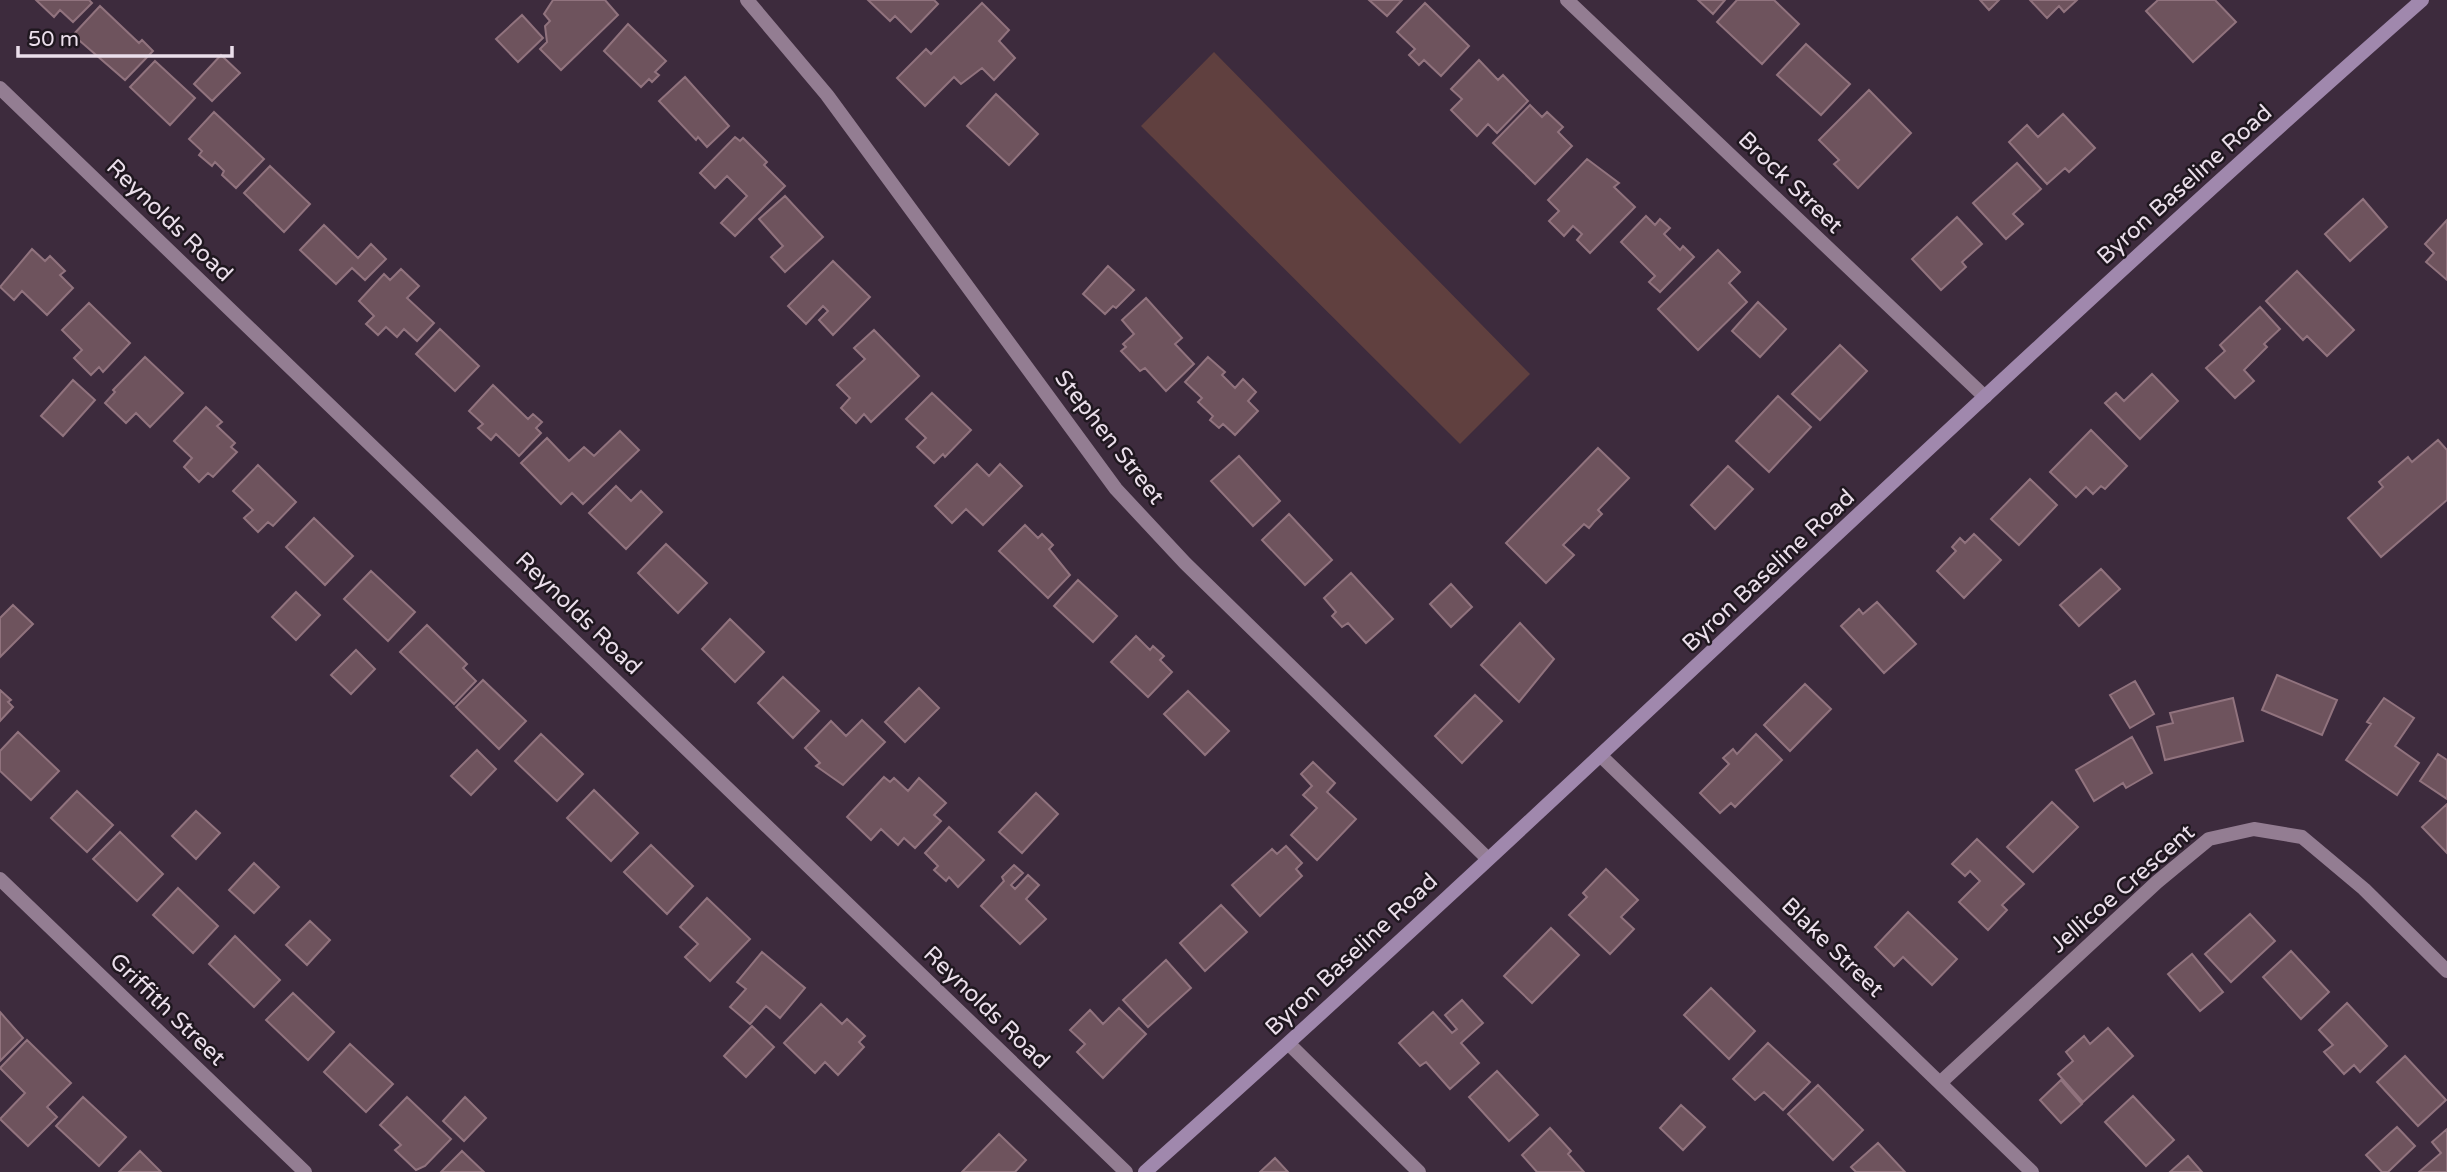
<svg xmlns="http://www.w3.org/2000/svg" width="2447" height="1172" font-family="'Varela Round',sans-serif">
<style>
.green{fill:#60403f}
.building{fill:#6e535d;stroke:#91737e;stroke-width:2}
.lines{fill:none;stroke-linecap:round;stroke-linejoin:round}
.minor{stroke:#937d92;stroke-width:14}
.tertiary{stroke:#937d92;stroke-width:14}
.secondary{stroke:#a088ad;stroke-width:14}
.labels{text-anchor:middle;stroke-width:5;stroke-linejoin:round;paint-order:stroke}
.street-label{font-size:23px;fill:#ebdfeb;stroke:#1f171f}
</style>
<rect width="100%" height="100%" fill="#3d2b3d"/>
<path class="green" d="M1214,52L1530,374L1460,444L1141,126Z"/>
<path class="building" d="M36,0H89L92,3L73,22L60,10L54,17Z
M553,0H605L618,15L561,70L540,49L547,42L545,26L550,21L544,14Z
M868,0H934L938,4L911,32L895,16L890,21Z
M1369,0H1402L1387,16Z
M1698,0H1725L1713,14Z
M1737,0H1774L1799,24L1762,64L1717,22Z
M1980,0H1999L1989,10Z
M2030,0H2077L2064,12L2059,6L2047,18Z
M2158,0H2215L2236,22L2193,62L2146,11Z
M982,3L1009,30L999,41L1015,58L994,80L982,68L961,84L954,77L925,106L897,78L926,49L931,54Z
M1425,3L1469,46L1441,76L1424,60L1419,65L1409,55L1415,49L1397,32Z
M100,6L139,43L142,40L153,51L125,80L73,35Z
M522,15L543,38L518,62L496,39Z
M628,24L666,61L655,72L659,75L652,82L649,79L641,87L604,51Z
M1806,44L1850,84L1821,115L1777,75Z
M221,55L240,73L212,101L194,84Z
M1479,60L1498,80L1503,75L1528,101L1497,133L1488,124L1477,136L1451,110L1462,99L1451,89Z
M155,61L195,98L170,125L130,87Z
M685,77L729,126L707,147L698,137L696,140L659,101Z
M1869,90L1911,133L1858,188L1834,164L1839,160L1819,140Z
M996,94L1038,134L1009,165L967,126Z
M1530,105L1542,117L1547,112L1563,127L1558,132L1572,146L1535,184L1493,143Z
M214,112L264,159L236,188L222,175L224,171L215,162L212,166L199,155L202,151L189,139Z
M2063,114L2095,148L2069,172L2065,168L2047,184L2009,142L2027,125L2038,137Z
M735,137L740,141L743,138L767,162L764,165L785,186L735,236L721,223L747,196L727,176L715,188L700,173Z
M1587,159L1619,183L1614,187L1635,207L1590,253L1577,240L1582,234L1573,226L1564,236L1549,221L1559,211L1548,200Z
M2017,163L2041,189L2013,214L2023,224L2006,239L1973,203Z
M270,166L310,204L284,232L244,193Z
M785,196L823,237L785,272L771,257L783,246L759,219Z
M2363,199L2387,227L2350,261L2325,234Z
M1646,216L1655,225L1660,219L1670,228L1664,234L1680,250L1683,246L1694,257L1660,292L1649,282L1655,276L1621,242Z
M1957,217L1982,244L1962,262L1966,267L1941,290L1912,259Z
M2447,220V280L2426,262L2434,253L2425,244Z
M324,225L358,258L371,244L386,259L365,280L352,268L336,284L300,250Z
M32,249L45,261L50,256L65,271L60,275L73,288L47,315L22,291L14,300L0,287Z
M1718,250L1740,272L1729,283L1747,302L1698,350L1658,309Z
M833,261L870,297L833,335L819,320L828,311L823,306L806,324L788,306Z
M1108,266L1134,290L1116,308L1113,306L1105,314L1083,294Z
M401,269L419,286L407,298L434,323L417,341L404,329L397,337L386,327L378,335L366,324L374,316L359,301L384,274L390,280Z
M2297,271L2354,330L2327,356L2307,336L2303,340L2266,301Z
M1146,298L1182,338L1175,344L1194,364L1166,391L1145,368L1140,371L1121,351L1126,347L1123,344L1134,334L1122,320Z
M1758,302L1786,329L1760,357L1732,331Z
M89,303L130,343L103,372L99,367L91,375L74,358L82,350L62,330Z
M2260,307L2280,329L2264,344L2267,347L2244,370L2254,381L2235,398L2206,368L2225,351L2220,345Z
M440,329L479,366L455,391L416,354Z
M874,330L919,376L871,422L864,414L856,423L841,408L850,398L837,385L865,359L854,348Z
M1840,345L1867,371L1820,420L1792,394Z
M145,357L183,393L150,427L136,413L126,423L105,403L115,392L113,390Z
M1208,357L1225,372L1222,375L1235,388L1243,379L1256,392L1248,401L1258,411L1235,435L1223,424L1219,428L1210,420L1213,416L1198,402L1202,398L1185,382Z
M2152,374L2178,401L2140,439L2105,403L2116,393L2124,401Z
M73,380L95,400L63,436L41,416Z
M493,385L528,419L533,414L542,422L536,428L541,433L519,456L496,434L491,440L478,428L483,424L469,411Z
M932,393L971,430L945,457L943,454L934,463L917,447L926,438L906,419Z
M1778,396L1811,427L1769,472L1736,441Z
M206,407L222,422L217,426L235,443L231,447L237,452L213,477L208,473L199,482L184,467L192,458L174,441Z
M2091,430L2127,466L2105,489L2101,486L2093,494L2086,487L2076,497L2050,472Z
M620,431L639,450L583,504L572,493L561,504L521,463L547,438L569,461L584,447L594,456Z
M2438,440L2447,450V500L2381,557L2348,518L2383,487L2379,482L2408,457L2412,462Z
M1598,448L1629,478L1598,510L1602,514L1594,522L1589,528L1584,524L1563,545L1574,555L1546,583L1506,543Z
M1239,456L1280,501L1253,526L1211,481Z
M977,464L989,476L1000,464L1022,486L983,525L966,509L952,523L935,506Z
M258,465L296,502L273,526L268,522L258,532L244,518L253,510L233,491Z
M1728,466L1753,489L1715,529L1691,505Z
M2030,479L2057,505L2019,545L1991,519Z
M616,486L631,501L641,491L662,512L626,549L589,513Z
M1289,514L1332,560L1305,585L1262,540Z
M314,518L353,556L325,585L286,547Z
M1025,525L1038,538L1042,534L1053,545L1049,549L1070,575L1048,598L999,551Z
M1974,534L2001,560L1964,598L1937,571L1956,551L1952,547L1960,538L1965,543Z
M666,544L707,583L678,613L638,573Z
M2101,569L2120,589L2079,626L2060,605Z
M371,571L415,612L388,641L344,599Z
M1351,573L1393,619L1366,643L1348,623L1342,627L1332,616L1336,612L1324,598Z
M1078,580L1117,616L1093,642L1054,606Z
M1451,584L1472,607L1451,627L1430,604Z
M296,592L320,615L296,640L272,617Z
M1877,602L1916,644L1884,673L1841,626L1859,609L1863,614Z
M13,605L33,624L0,657V618Z
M730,619L764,652L735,682L702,649Z
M1520,623L1554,659L1519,702L1481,665Z
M427,625L467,664L463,668L476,681L454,704L400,652Z
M1136,636L1150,650L1153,646L1164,656L1160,660L1172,672L1148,697L1111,662Z
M356,650L375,669L351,694L331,675Z
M2277,675L2337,700L2322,735L2262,710Z
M783,677L819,711L793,738L758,703Z
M483,680L526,721L499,749L456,707Z
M2135,681L2154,714L2130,728L2110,695Z
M1805,684L1831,709L1790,751L1764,725Z
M919,688L939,708L905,742L885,722Z
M0,690L11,700L8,702L13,707L0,721Z
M1188,691L1229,731L1205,755L1164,714Z
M1475,695L1502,721L1462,763L1435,736Z
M2233,698L2243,741L2165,760L2157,727L2173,723L2170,713Z
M2384,698L2414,718L2395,746L2419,763L2397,795L2346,760L2371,724L2367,722Z
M862,720L885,742L843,785L816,766L820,763L805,748L831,721L846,736Z
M18,732L59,771L31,800L0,771V751Z
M541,734L583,774L557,801L515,761Z
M1756,734L1782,760L1735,807L1731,803L1720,813L1700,793L1729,764L1723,758L1733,749L1737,754Z
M2132,737L2152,773L2126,788L2123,783L2094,801L2076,770Z
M477,750L496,769L471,795L451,776Z
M2438,754L2447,760V799L2420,781Z
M1313,762L1335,783L1327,792L1356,819L1317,860L1291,835L1317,808L1303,795L1312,786L1301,774Z
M884,777L890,782L894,778L908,791L919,778L946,803L934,815L941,821L915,848L904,838L898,845L881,829L871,840L847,817Z
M594,790L638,833L611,861L567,818Z
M77,791L113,825L87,852L51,818Z
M1036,793L1058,814L1022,853L999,832Z
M2052,802L2078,827L2033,872L2007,847Z
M2447,804V853L2422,827Z
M196,811L220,833L196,859L172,836Z
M949,827L984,860L958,887L949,877L946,881L934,870L938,866L925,853Z
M120,832L163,874L137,901L93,859Z
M1977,839L2024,884L2002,905L2007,910L1988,930L1959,902L1980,881L1970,871L1965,876L1952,864Z
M651,845L693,886L667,914L624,872Z
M1286,846L1302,863L1296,869L1302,876L1260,916L1232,885L1272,849L1277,854Z
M254,863L279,887L254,913L229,890Z
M1014,865L1023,873L1011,885L1015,889L1028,875L1039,885L1026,899L1046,919L1020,944L981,906L1004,881L1002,877Z
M1606,869L1638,900L1621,917L1634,929L1610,954L1569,915L1587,897L1583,893Z
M178,888L218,926L193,953L153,915Z
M707,898L750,939L710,981L685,957L698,944L680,927Z
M1221,905L1247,932L1205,971L1180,943Z
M1908,912L1957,959L1932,985L1903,957L1894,966L1875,947Z
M2250,914L2275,941L2231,982L2205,954Z
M310,921L330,940L307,965L286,945Z
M1551,928L1579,955L1532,1003L1504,976Z
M235,936L280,980L254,1007L209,964Z
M2291,951L2329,992L2301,1019L2263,977Z
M762,952L805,988L780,1018L766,1006L750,1024L730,1007L746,989L737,982Z
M2192,954L2223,992L2200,1011L2168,974Z
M1166,960L1191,988L1148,1027L1123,1000Z
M1711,988L1755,1031L1729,1059L1684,1015Z
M293,993L334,1032L308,1060L266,1020Z
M1462,1000L1483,1023L1461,1043L1479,1063L1450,1089L1426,1062L1420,1066L1399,1043L1433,1012L1452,1033L1457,1029L1445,1015Z
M2347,1003L2387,1046L2360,1072L2354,1065L2344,1074L2324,1052L2333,1045L2319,1030Z
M821,1004L842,1024L847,1019L865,1036L859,1042L864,1047L838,1075L825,1062L815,1073L784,1043Z
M1119,1008L1146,1034L1103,1078L1077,1052L1085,1044L1070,1030L1090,1010L1103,1024Z
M0,1012L23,1038L0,1061Z
M752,1026L774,1047L746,1077L724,1056Z
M2108,1028L2133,1056L2083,1102L2058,1074L2073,1061L2066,1052L2084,1036L2090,1044Z
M27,1040L71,1083L47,1107L57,1117L28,1146L0,1119L25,1093L0,1068Z
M1768,1043L1810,1082L1783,1110L1764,1092L1755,1100L1733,1079Z
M350,1044L393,1084L366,1112L324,1072Z
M2405,1056L2446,1100L2418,1126L2377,1082Z
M1497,1071L1538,1115L1509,1141L1469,1097Z
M2061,1080L2082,1104L2061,1123L2040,1100Z
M1818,1085L1863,1130L1833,1160L1788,1114Z
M2133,1096L2174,1140L2146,1166L2105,1122Z
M83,1097L126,1137L99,1166L56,1126Z
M407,1097L451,1139L425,1166L416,1170L395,1150L401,1145L380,1125Z
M465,1097L486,1118L464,1141L443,1121Z
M1681,1105L1705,1127L1683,1150L1660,1128Z
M2397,1127L2415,1146L2388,1172H2382L2366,1155Z
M1550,1128L1571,1151L1568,1154L1584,1172H1537L1522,1155Z
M2447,1129V1172H2419L2441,1153L2432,1142Z
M999,1134L1026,1160L1015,1172H962Z
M1878,1143L1905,1172H1856L1851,1167Z
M140,1151L161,1172H119Z
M462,1151L484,1172H441Z
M2188,1156L2202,1172H2170Z
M1275,1158L1288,1172H1260Z"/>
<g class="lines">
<path class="minor" d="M747,0L827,95L1116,489L1185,563L1487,858
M1567,0L1985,397
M0,88L1126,1172
M1602,757L2032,1172
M1289,1044L1419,1172
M1941,1082L2157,882L2209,839L2254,829L2302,837L2364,889L2447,971"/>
<path class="tertiary" d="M0,879L305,1172"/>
<path class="secondary" d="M1145,1172C1576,788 1988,382 2422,0"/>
</g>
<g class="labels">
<g class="street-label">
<text transform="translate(1791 182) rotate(44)" y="8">Brock Street</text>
<text transform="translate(2184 184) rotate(-42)" y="8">Byron Baseline Road</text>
<text transform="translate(170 220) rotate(44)" y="8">Reynolds Road</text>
<text transform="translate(1110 437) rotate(52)" y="8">Stephen Street</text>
<text transform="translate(1768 570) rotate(-43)" y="8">Byron Baseline Road</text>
<text transform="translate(579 613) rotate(44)" y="8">Reynolds Road</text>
<text transform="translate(2122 888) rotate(-41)" y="8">Jellicoe Crescent</text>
<text transform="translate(1833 947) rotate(44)" y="8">Blake Street</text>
<text transform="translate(1351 954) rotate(-43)" y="8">Byron Baseline Road</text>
<text transform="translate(987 1007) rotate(44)" y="8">Reynolds Road</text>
<text transform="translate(168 1009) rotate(44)" y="8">Griffith Street</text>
</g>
</g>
<path d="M18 46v10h214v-10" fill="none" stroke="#ebdfeb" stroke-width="3.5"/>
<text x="28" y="46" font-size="21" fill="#ebdfeb" stroke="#1f171f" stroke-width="5" paint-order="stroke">50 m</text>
</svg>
